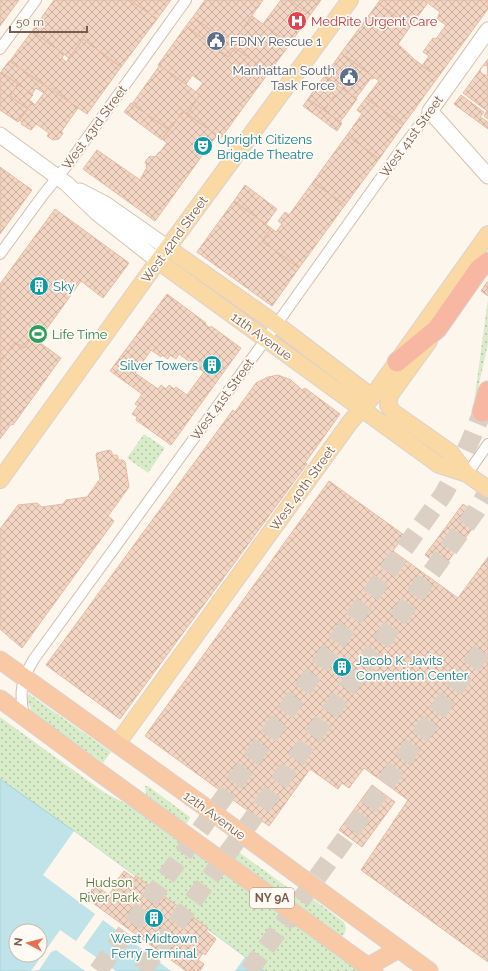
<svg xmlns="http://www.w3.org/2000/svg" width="488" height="971" font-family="Raleway,sans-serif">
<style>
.green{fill:url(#green-dots);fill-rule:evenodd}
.water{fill:#bfe3e8;stroke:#a5d3da;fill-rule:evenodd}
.pier{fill:#fdf6ec}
.building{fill:url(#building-cross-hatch);stroke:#e6bba3;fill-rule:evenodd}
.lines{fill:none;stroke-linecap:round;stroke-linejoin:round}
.motorway-tunnel{stroke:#dcd0c4;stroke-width:19;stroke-dasharray:19 10;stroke-linecap:butt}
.minor-casing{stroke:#d1beb0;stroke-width:12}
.secondary-casing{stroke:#d6c0b0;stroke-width:17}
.primary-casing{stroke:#dad1cd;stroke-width:18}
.trunk-casing{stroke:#dad1cd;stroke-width:19}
.motorway-casing{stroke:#dad1cd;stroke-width:21}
.minor{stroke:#fff;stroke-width:10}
.secondary{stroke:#fff;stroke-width:15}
.primary{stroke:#fbd9a5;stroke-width:16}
.trunk{stroke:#f9c8a4;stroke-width:17}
.motorway{stroke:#f7b7a3;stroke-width:19}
.labels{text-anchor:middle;stroke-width:3.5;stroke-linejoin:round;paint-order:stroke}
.shield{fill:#fffaf3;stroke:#a28b7f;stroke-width:1}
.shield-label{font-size:12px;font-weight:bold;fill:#7a5c4d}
.health-label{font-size:13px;fill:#be3a42;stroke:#fffaf3;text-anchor:start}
.service-label{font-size:13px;fill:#4e5e75;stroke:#fffaf3;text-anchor:start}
.street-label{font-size:13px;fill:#7a5c4d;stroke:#fffaf3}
.culture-label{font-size:13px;fill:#0d838f;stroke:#fffaf3;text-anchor:start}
.leisure-label{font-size:13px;fill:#27864d;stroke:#fffaf3;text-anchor:start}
.park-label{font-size:13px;fill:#537a41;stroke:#fffaf3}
</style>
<defs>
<pattern id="green-dots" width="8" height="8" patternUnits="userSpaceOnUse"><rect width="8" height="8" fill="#d8ecc9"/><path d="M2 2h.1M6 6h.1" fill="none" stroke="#b4c2a5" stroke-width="1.8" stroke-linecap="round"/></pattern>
<pattern id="building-cross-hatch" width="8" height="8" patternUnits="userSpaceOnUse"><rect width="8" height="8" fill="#f3d5c3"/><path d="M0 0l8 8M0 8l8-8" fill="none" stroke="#cab0a1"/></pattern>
</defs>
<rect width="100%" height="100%" fill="#fdf6ec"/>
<path class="green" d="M488,299V344L473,410Z
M144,434L165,448L148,473L127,458Z
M29,694L111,752L103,763L32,712L26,698V695Z
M0,717L105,793L134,808L359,971H264L256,966L252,971H0ZM16,931H40V955H16Z
M145,786H148L190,817V818L187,823H185L148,797L146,794Z
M229,845L294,892L313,899L344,922L346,928L344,935L340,936L225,852Z"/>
<path class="water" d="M0,779L74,831L264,971H0ZM16,931H40V955H16Z"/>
<path class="pier" d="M74,831L245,957L235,971H171L103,920L83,948L116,971H85L56,950L51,952L39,970L31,971L60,930L76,941L95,914L43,875Z"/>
<path class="building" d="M0,0H19L0,26Z
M54,0H130L157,19L121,67L83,39L69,58L32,31Z
M130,0H171L157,19Z
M205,0H263L231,45L193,17Z
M281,0H290L310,15L290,44L263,24Z
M290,0H321L310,15Z
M380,0H430L410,27L378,3Z
M431,0H488V9L438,77L422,66L429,56L423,52L433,38L436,39L446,25L437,19L440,12L429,4Z
M378,3L410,27L398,44L415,60L438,77L403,125L366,98L379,81L341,53Z
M252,16L290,44L269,72L231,45Z
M193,17L235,48L228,57L186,26Z
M186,26L228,57L235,48L269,72L221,138L187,114L200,95L196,92L203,83L192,75L186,84L158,65Z
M32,31L64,54L62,58L66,62L83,39L121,67L87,114L10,61Z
M341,53L374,77L373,79L371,78L356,98L341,88L343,86L338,83L337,85L325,76Z
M488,59V119L484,116L487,111L463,93Z
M9,61L48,88L44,93L36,88L32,94L1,72Z
M160,65L200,95L187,114L183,111L169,130L132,104Z
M487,65L488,75H484L481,73L480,69L483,66Z
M1,72L18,84L10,96L28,109L18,122L0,110V73Z
M325,76L357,99L340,122L324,110L335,95L319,83Z
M319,83L335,95L324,110L308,99Z
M18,84L33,95L29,100L32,102L28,109L10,96Z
M49,86L78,108L61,132L63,133L59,139L53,140L47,136L49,133L36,124L31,130L21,124L22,122L19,120L32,102L35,105Z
M461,95L484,112L480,117L488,122V129L454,104Z
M366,98L403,125L379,159L347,135L362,114L357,110Z
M308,99L342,123L337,131L303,106Z
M131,103L169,130L162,140L124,112Z
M183,111L217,135L155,221L83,169L97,150L140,180L147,167L146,166L147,164L145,163L147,159L150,156L155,157L159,152H160L167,143L162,139Z
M347,135L379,159L345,205L313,182Z
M0,167L32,190L0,234Z
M313,182L345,205L299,268L262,241L271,228L276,232L282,224L278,221L285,212L289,215Z
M245,185L277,209L266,224L234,201Z
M234,201L271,228L262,241L299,268L272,306L197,252Z
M55,209L129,263L103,298L81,281L38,341L32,337L24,348L15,342L0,363V284Z
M487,282H488V296L481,291Z
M167,294L206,323L205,324L210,328L211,326L241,348L171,445L136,420L137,417L132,414L138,406L135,404L142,394L110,371ZM151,350L161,357L162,355L168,359L170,355L176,359L179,354L204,372L187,395L176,387L174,389L169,385L166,389L161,385L158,389L135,373Z
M32,337L61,358L13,425L11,424L0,439V363L15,342L24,348Z
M278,375L291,380L302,390L305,388L340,414L305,463L307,464L120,719L46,665L233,410L235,412L256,383L268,377Z
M110,450L112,452V455H116L118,456V460H123L125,462L129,487L108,516L114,521L22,648L0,629V529L18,505L37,503L42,507L63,504L66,500L87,497L100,479L96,455L97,453Z
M329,481L404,535L393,551L458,598L488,557V962L361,870L408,800L364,768L349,788L342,783L338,789L310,769L269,826L145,736Z
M463,504L481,517L443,568L425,555Z
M372,785L395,802L362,847L339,830Z
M124,871L134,878L136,876L208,928L206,931L216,939L205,955L203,953L198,960L204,964L200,971H186L86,898L95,885L109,895L113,889L112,887Z"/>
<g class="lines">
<path class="motorway-tunnel" d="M98,971L443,495C458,468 471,441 482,412
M142,971L476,511L488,491
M249,971L488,642"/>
<g class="minor-casing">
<path id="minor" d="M0,49L36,0
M0,254L43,195L69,163L186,0
M467,474L488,444
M24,716C19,693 21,680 34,659L266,339L405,144L430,111"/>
</g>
<g class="secondary-casing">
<path id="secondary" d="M488,30L430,111L488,176
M0,135L67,184L96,212L158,261
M80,191L105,204L168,248"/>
</g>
<g class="primary-casing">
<path id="primary" d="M168,248L276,324L372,397
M158,261L439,465L467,474L488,489
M429,341L390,395L388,405L393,412L450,452L467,474
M0,480L158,261L350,0
M117,744L351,421L372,397L488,234"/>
</g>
<g class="trunk-casing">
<path id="trunk" d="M0,660L219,817L429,971
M0,699L100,773L374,971
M369,968L374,963L399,949"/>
</g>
<g class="motorway-casing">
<path id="motorway" d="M397,362L437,329L479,269L488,262
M482,412L488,391"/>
</g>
<use href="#minor" class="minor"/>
<use href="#secondary" class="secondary"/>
<use href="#primary" class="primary"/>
<use href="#trunk" class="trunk"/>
<use href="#motorway" class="motorway"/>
</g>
<defs>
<g id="hospital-disc" transform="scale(1)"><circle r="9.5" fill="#e0444e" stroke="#fffaf3"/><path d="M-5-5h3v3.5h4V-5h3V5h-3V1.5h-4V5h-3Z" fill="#fff"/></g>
<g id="civic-disc" transform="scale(1)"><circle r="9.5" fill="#5c6f8a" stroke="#fffaf3"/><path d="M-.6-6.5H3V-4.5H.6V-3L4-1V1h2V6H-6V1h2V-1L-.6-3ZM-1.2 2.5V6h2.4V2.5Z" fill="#fff"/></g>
<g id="theatre-disc" transform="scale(1)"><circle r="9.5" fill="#0f9aa8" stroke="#fffaf3"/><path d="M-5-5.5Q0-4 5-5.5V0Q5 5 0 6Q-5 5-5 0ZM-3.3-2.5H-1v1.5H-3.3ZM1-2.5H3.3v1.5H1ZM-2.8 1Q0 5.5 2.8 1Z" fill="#fff"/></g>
<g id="building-disc" transform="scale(1)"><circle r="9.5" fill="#0f9aa8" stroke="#fffaf3"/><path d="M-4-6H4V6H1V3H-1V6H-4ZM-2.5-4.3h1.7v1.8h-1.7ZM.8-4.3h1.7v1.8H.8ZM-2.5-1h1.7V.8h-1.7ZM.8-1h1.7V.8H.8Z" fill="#fff"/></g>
<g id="stadium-disc" transform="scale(1)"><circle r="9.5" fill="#2e9e5b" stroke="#fffaf3"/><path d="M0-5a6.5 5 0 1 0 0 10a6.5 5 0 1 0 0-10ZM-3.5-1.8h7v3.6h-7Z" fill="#fff"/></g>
</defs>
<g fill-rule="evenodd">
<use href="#hospital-disc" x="297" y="21"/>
<use href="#civic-disc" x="216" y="41"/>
<use href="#civic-disc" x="349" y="77"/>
<use href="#theatre-disc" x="203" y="146"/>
<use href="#building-disc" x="39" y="286"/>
<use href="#stadium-disc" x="38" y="334"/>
<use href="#building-disc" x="212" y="365"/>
<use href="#building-disc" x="342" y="667"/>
<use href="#building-disc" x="154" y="918"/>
</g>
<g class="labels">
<rect class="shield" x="250" y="888" width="44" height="20" rx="3"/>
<g class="shield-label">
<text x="272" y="902">NY 9A</text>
</g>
<g class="health-label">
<text x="311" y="26">MedRite Urgent Care</text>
</g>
<g class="service-label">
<text x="230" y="46">FDNY Rescue 1</text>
<text x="335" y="75" text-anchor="end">Manhattan South<tspan x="335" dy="15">Task Force</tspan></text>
</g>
<g class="street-label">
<text transform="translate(94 127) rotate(-54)" y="5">West 43rd Street</text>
<text transform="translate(411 136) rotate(-54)" y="5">West 41st Street</text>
<text transform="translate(174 239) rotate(-54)" y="5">West 42nd Street</text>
<text transform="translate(262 336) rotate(36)" y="5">11th Avenue</text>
<text transform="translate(222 399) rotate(-54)" y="5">West 41st Street</text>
<text transform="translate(302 488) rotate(-54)" y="5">West 40th Street</text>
<text transform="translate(215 815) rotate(36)" y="5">12th Avenue</text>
</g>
<g class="culture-label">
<text x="217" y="144">Upright Citizens<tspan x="217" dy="15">Brigade Theatre</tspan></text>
<text x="53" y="291">Sky</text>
<text x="198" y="370" text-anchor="end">Silver Towers</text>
<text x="356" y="665">Jacob K. Javits<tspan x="356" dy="15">Convention Center</tspan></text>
<text x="154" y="943" text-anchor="middle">West Midtown<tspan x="154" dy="15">Ferry Terminal</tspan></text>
</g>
<g class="leisure-label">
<text x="52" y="339">Life Time</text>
</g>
<g class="park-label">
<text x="109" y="887">Hudson<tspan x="109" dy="15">River Park</tspan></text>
</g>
</g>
<g transform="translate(28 943) rotate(277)"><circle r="19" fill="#fffaf3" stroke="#cabbb1"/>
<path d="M0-3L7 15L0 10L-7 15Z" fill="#e76f51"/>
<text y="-6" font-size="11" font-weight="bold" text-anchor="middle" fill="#7a5c4d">N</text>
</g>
<path d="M10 26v6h77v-6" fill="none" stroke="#7a5c4d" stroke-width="2"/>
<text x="16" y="26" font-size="12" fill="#7a5c4d" stroke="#fffaf3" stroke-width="3" paint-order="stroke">50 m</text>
</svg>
